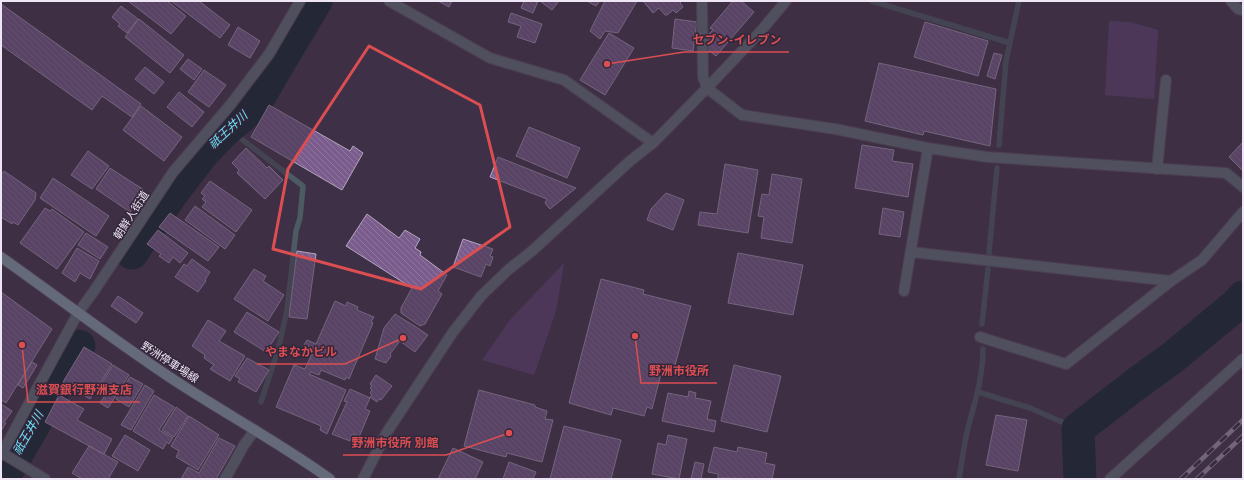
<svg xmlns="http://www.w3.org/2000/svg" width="1244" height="480" font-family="Overpass,'Noto Sans JP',sans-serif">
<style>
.green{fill:#5f4270}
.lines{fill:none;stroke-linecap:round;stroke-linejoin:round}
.stream{stroke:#4c5b63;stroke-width:5.5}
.river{stroke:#062024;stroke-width:33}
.building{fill:url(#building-back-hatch);stroke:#b5a5c0}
.minor-casing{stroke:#5a4d62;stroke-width:12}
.major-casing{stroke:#5a4d62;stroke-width:12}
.minor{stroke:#66757a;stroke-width:10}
.major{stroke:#94b2bc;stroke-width:10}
.rail-casing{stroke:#b1a6b8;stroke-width:4.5}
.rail{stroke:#33263b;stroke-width:3;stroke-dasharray:9;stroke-linecap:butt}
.marked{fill:none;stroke:#db4e51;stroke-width:3;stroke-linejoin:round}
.labels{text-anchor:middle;stroke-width:3;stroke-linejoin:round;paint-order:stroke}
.street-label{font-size:11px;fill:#efe6f5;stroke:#33263b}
.water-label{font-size:12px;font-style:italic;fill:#6be4f8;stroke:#33263b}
.leader{fill:none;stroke:#db4e51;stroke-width:1.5}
.callout-dot{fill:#db4e51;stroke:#33263b;stroke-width:1.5}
.callout-label{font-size:12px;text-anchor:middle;font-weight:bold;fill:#db4e51;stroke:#33263b;stroke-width:3;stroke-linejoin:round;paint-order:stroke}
</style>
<defs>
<pattern id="building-back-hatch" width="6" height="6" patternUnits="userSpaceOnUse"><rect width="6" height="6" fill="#7b5d8d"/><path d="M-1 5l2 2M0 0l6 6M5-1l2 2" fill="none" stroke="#8e749e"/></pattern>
</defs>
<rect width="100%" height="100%" fill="#3e3046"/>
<path class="green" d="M1109,21L1130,22L1158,30L1154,99L1105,95Z
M564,263L556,311L534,375L482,360L510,320Z"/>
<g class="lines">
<path class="stream" d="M872,1L1010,43
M227,128L303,186L300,218L296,231L287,310L278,350L261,402
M999,145L1006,61L1019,1
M989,253L997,168
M982,324L988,269
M978,392L1030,408L1078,429
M959,479C962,462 964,444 968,428C975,401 983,377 983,349"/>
<path class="river" d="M132,253L173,192L203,153L223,132L254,106L276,68L316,1
M2,479L5,475L79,346
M1080,479L1078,429L1136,384L1172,358L1236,305L1243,297"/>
</g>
<path class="building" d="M128,1H167L186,16L171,34Z
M171,1H199L230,25L220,38Z
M438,1H452L449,7Z
M524,1H538L533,13L521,8Z
M540,1H559L552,10Z
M587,1H600L596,6Z
M605,1H637L618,33L605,31L600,39L590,31Z
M643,1H682L680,3L683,7L676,13L673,10L667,15H665L659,8L653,13Z
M733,1H741L754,12L716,56L707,49L712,43L707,39L711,35L709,34L713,30L710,28Z
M1,4L141,104L132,117L102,96L92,110L1,45Z
M121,6L138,19L127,33L118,26L120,24L112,17Z
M511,13L542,24L535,43L517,37L521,26L508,22Z
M139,19L184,55L170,73L125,37Z
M675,19L697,22L693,51L672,48Z
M925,22L988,41L978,76L914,57Z
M238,27L260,41L250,58L228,45Z
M609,33L634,48L605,95L580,80Z
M994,53L1002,55L995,79L987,76Z
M188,59L202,69L194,80L180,69Z
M879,63L996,89L990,146L924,131L923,135L865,121Z
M145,67L164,82L154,94L135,79Z
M204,70L226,85L209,107L188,92Z
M179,92L204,112L192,127L167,107Z
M269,105L350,151L353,146L363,153L342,190L251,137Z
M141,106L182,137L164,161L123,130Z
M529,127L580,148L567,178L516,156Z
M1243,142V171L1229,157Z
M862,145L894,150L892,161L913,164L908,197L855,188Z
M246,148L267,168L269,166L283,180L265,199L237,173L239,170L232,163Z
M88,151L109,166L92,189L71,175Z
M498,157L576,188L550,209L545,203L547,199L490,177Z
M725,164L758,170L748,233L698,225L700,212L717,214Z
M110,168L144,190L130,212L96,189Z
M4,171L36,193L35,200L18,225L13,222L12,224L1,217V175Z
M772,174L802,179L792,243L761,238L764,217L758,216L762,194L769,195Z
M53,178L109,216L96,236L40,198Z
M210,181L252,210L236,232L202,207L206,202L202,199L205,196L201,193Z
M666,193L684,200L673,230L647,220L651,209Z
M195,206L235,235L225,249L185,220Z
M45,208L50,211L52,209L84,232L57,269L20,243Z
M883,208L904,212L900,237L879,234Z
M170,213L219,247L208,261L159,227Z
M367,214L399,238L405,230L420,239L415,248L421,252L420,255L447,275L438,291L442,294L425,324L420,326L401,313V308L412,288L346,246Z
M158,230L188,253L180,263L173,257L169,263L159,256L161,254L147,244Z
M86,233L108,247L100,259L78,245Z
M463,239L493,249L490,256L493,257L490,266L486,264L481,277L453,267Z
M77,248L99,261L90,279L80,273L75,282L62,273Z
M297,251L316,254L307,319L289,317Z
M738,253L803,265L793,315L728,303Z
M192,259L210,272L205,280L206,281L198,292L175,277L184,264L187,266Z
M254,269L266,276L263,281L284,295L268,321L234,299Z
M601,279L644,290L643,294L691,306L674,369L663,366L652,409L647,407L644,416L613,408L611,415L569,403Z
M1,292L52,329L6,403L1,400Z
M118,296L143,313L136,323L111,306Z
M335,301L346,306L347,302L358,307L357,310L374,317L371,322L373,323L349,379L346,377L345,380L321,370L319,375L311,372L309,374L346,390L327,434L320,430L321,426L276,407L294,365L305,369L314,349L304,345L307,340L316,344Z
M247,312L279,332L266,352L234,332Z
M395,314L413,325L428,335L415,352L400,341L390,354L391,356L386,363L375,359L384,328Z
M208,320L226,331L219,341L245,356L230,381L210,369L214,365L204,358L205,355L192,346Z
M84,347L112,364L90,399L63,382Z
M247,358L269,370L256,392L238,382L240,379L235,376Z
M32,362L37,365L23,388L18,385Z
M113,365L129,375L108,408L100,403L106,394L98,389Z
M734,365L781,376L767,432L721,421Z
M376,375L392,386L381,400L379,399L377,402L370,397L372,395L370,393L372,390L370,388L372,386L370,384Z
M130,377L143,384L129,407L116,399Z
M145,385L154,391L131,430L121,425Z
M350,389L370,398L365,409L370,411L359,437L352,434L350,441L332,434L347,402L344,401Z
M479,390L535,405V407L547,411L545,419L553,420L542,462L507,453L506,457L464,446Z
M689,391L696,393L695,398L711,401L707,419L716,421L714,432L662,421L668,393L688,397Z
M59,395L84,409L77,420L112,439L104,454L45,422Z
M154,395L174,407L159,430L173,438L169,444L167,442L163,449L133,431Z
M1,404L12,411L5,421L1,418Z
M176,407L188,416L174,437L162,430Z
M996,415L1027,420L1018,471L986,465Z
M189,416L219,435L198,470L176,457L179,451L171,446Z
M1,420L6,423L1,431Z
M564,426L621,440L611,479H550Z
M125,435L150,450L138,471L112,456Z
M668,435L687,439L679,479L652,474L658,443L666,445Z
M219,438L235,446L216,479H181L188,467L199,473Z
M89,446L118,462L108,479H82L72,473Z
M714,447L737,452L738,447L767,453L765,463L775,465L772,479L718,478V474L708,472Z
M453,448L483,462L475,479H438Z
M509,462L536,472L533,479H503Z
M695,462L704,464L701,479H691Z"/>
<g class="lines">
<g class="minor-casing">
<path id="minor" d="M389,1L490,58L564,80L653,143
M702,1L703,77L707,88L742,115L835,129L928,148L987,157L1226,173L1243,187
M1231,1L1238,9L1243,10
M1157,169L1166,80
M911,252L1171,281L1202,260L1243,212
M904,291L928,148
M980,337L1066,364L1171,281
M2,453L45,479
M1,455L78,313L94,291L173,172L231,104L269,54L300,1
M225,479L244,445L255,430
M363,479L387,432L453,332L481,296L508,270L532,251L630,161L653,143L707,88L760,32L786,1
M1110,479L1243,359"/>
</g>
<g class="major-casing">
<path id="major" d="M1,257C59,298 115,341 174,380C226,414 280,443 330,479"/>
</g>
<use href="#minor" class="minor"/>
<use href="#major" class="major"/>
<g class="rail-casing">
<path id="rail" d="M1181,479L1243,420
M1197,479L1243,436"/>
</g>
<use href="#rail" class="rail"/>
</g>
<path d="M0 0H1244V480H0ZM369,46L480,105L510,227L421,289L273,249L288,169Z" fill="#3e3046" fill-opacity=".55" fill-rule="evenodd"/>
<path class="marked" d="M369,46L480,105L510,227L421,289L273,249L288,169Z"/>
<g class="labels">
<g class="street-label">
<text transform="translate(131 215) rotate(-57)" y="4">朝鮮人街道</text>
<text transform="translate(170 362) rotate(33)" y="4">野洲停車場線</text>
</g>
<g class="water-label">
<text transform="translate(228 130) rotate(-43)" y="4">祇王井川</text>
<text transform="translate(28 433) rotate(-60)" y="4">祇王井川</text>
</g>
</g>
<path class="leader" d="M607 64L684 52H789M403 338L345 364H257M635 336L641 383H717M22 345L28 402H140M509 433L446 455H343"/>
<g class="callout-dot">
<circle cx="607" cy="64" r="4"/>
<circle cx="403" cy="338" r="4"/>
<circle cx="635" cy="336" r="4"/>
<circle cx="22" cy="345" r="4"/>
<circle cx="509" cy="433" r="4"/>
</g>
<g class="callout-label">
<text x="737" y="44">セブン-イレブン</text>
<text x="301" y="356">やまなかビル</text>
<text x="679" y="375">野洲市役所</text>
<text x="84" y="394">滋賀銀行野洲支店</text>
<text x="395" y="447">野洲市役所 別館</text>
</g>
<rect width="1244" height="480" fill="none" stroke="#efe6f5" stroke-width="4"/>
</svg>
